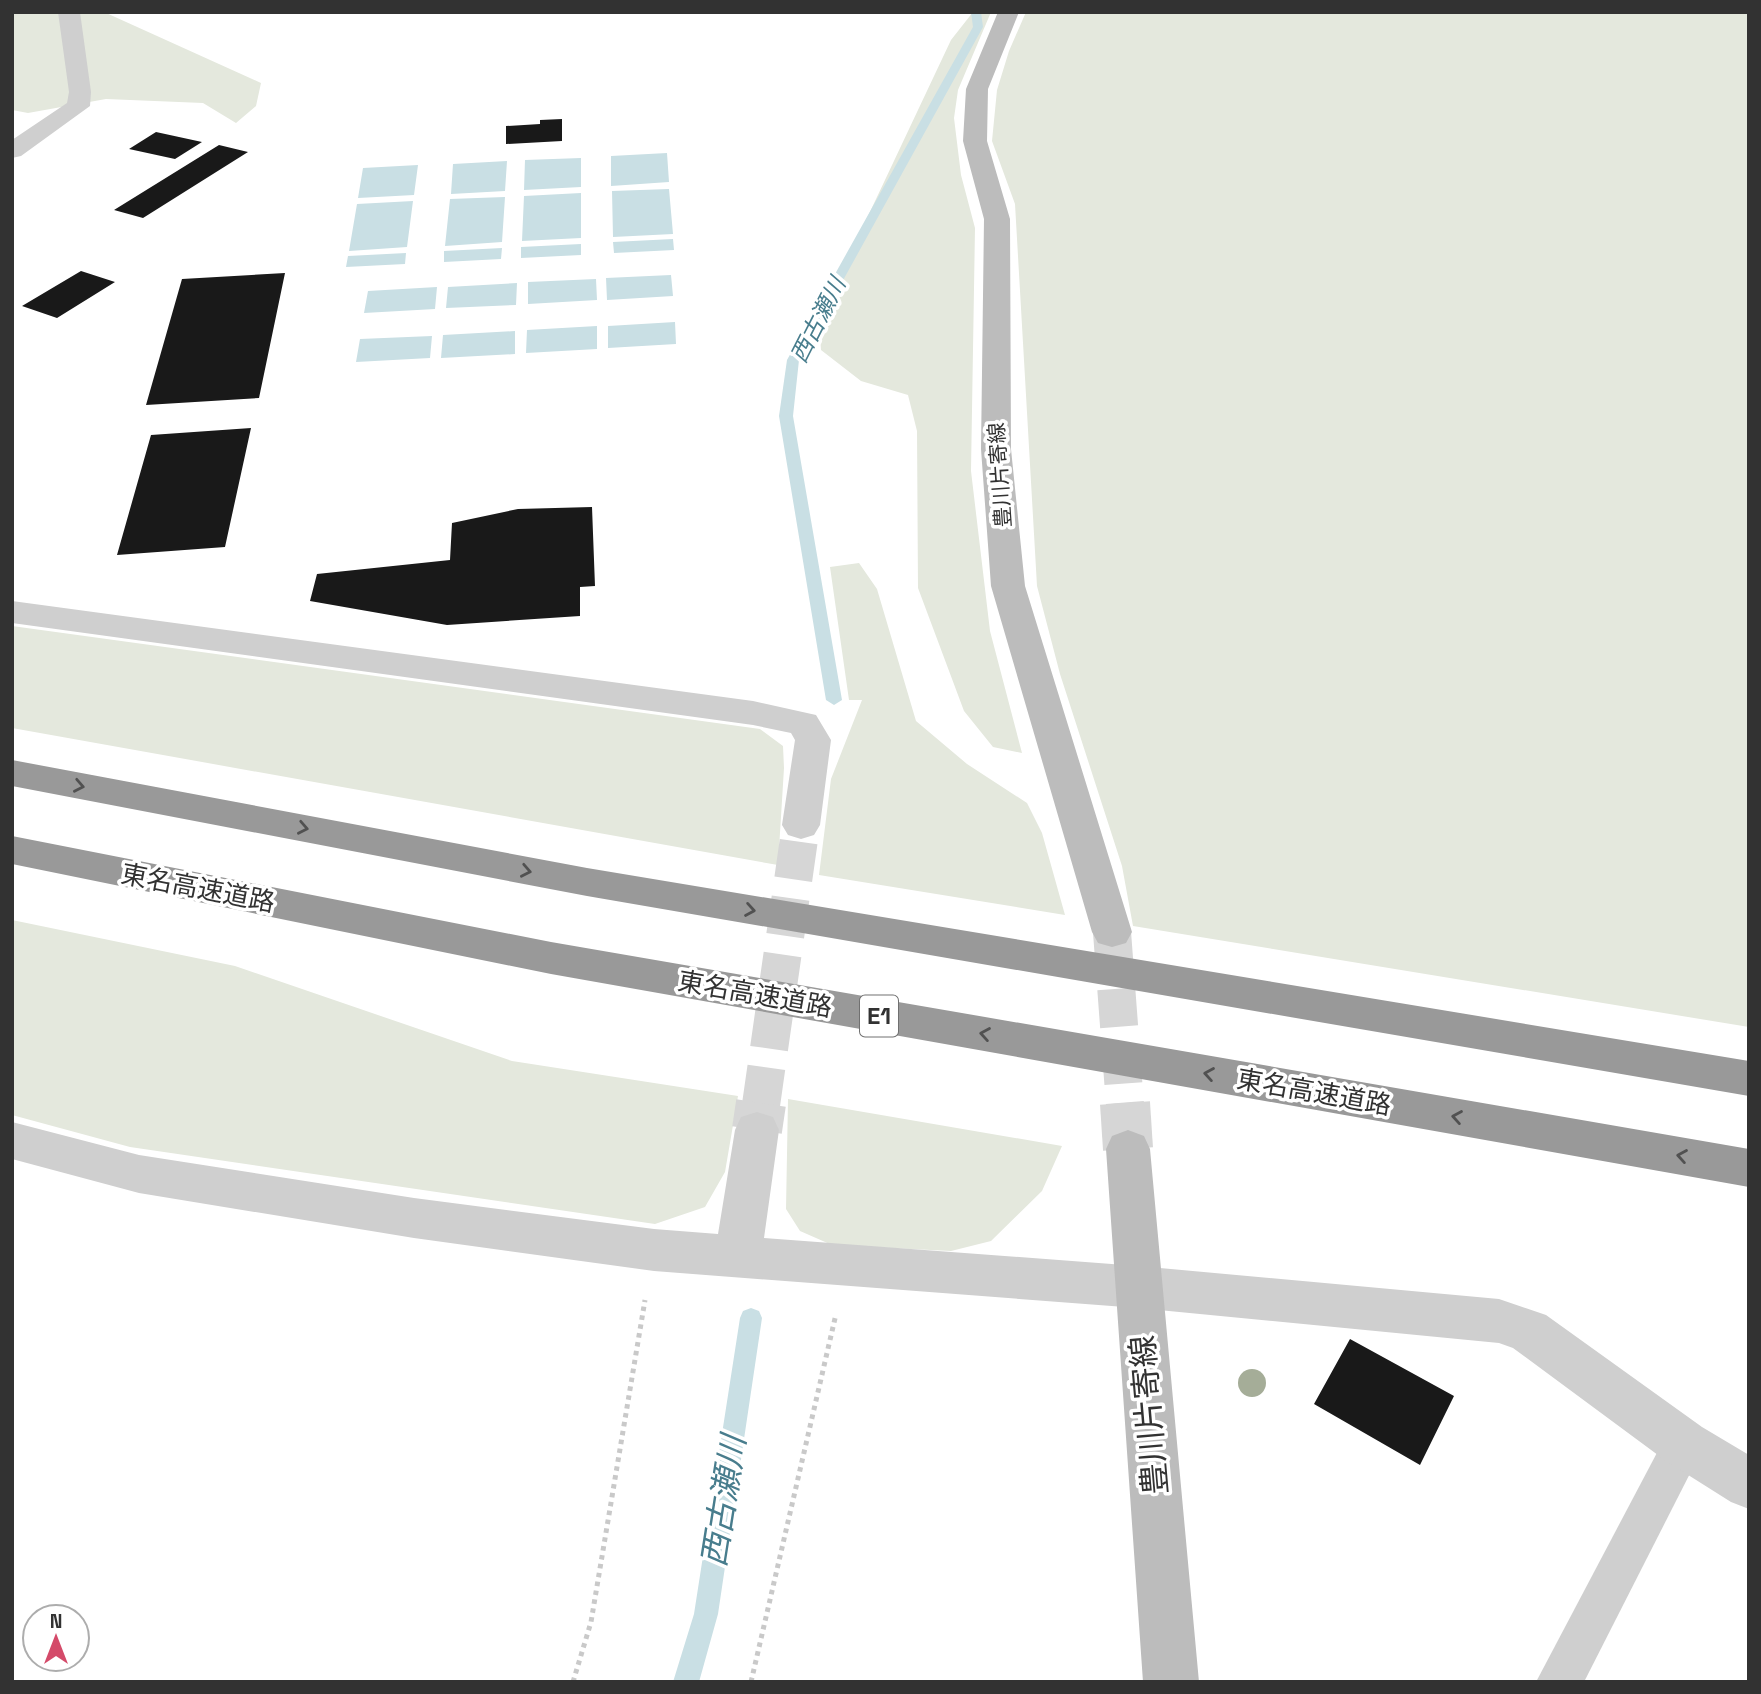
<svg xmlns="http://www.w3.org/2000/svg" width="1761" height="1694" font-family="'Space Grotesk','Noto Sans JP',sans-serif">
<style>
.green{fill:#e4e8dd}
.water{fill:#c9dfe4}
.lines{fill:none;stroke-linecap:round;stroke-linejoin:round}
.stream{fill:#c9dfe4;fill-rule:evenodd}
.building{fill:#191919}
.street-tunnel-far1{stroke:#d6d6d6;stroke-width:38;stroke-dasharray:38 19;stroke-linecap:butt}
.street-tunnel{stroke:#d6d6d6;stroke-width:50;stroke-dasharray:50 24;stroke-linecap:butt}
.secondary-tunnel-far1{stroke:#d6d6d6;stroke-width:38;stroke-dasharray:38 19;stroke-linecap:butt}
.secondary-tunnel{stroke:#d6d6d6;stroke-width:50;stroke-dasharray:50 24;stroke-linecap:butt}
.path{stroke:#c9c9c9;stroke-width:5;stroke-dasharray:4.5 4.5;stroke-linecap:butt}
.lane{fill:#cfcfcf;fill-rule:evenodd}
.street{fill:#cfcfcf;fill-rule:evenodd}
.secondary{fill:#bcbcbc;fill-rule:evenodd}
.highway{fill:#999;fill-rule:evenodd}
.tree{fill:#a5ad98}
.oneway{stroke:#515151}
.labels{text-anchor:middle;stroke-width:7;stroke-linejoin:round;paint-order:stroke}
.far-street-label{font-size:21px;fill:#323232;stroke:#fff}
.far-water-label{font-size:23px;font-style:italic;fill:#487d8d;stroke:#fff}
.shield{fill:#fff;stroke:#707070;stroke-width:2}
.shield-label{font-size:24px;font-weight:bold;fill:#323232}
.street-label{font-size:26px;fill:#323232;stroke:#fff}
.near-street-label{font-size:32px;fill:#323232;stroke:#fff}
.near-water-label{font-size:33px;font-style:italic;fill:#487d8d;stroke:#fff}
</style>
<rect width="100%" height="100%" fill="#fff"/>
<path class="green" d="M12,12H104L261,83L256,106L236,123L203,103L106,99L28,113L12,110Z
M973,12H991L958,90L954,118L961,175L975,228L971,471L990,631L1022,753L993,747L964,711L918,588L917,431L908,395L861,381L821,350L819,320L951,40Z
M1026,12H1749V1027L1133,926L1122,866L1060,674L1037,586L1015,204L992,141L997,90L1009,51Z
M859,563L877,589L916,721L967,764L1027,803L1042,833L1065,915L819,875L831,779L862,700H849L830,567Z
M12,626L760,729L783,746L784,768L778,865L12,728Z
M12,920L235,966L512,1061L738,1096L725,1172L705,1207L655,1224L130,1147L12,1115Z
M788,1099L1062,1146L1042,1191L991,1241L951,1251L832,1245L800,1231L786,1209Z"/>
<path class="water" d="M667,153L669,182L611,186V156Z
M581,158V187L524,190L525,160Z
M507,161L505,191L451,194L453,164Z
M418,165L414,195L358,198L363,168Z
M669,189L673,234L613,237L612,191Z
M581,193V238L522,241L524,196Z
M505,197L502,242L445,246L450,199Z
M413,201L407,247L349,251L357,204Z
M673,239L674,250L614,253L613,242Z
M581,244V255L521,258V247Z
M502,248L501,259L444,262V251Z
M406,253L405,264L346,267L348,256Z
M671,275L673,296L607,300L606,278Z
M596,279L597,300L528,304V282Z
M517,283L516,305L446,308L448,287Z
M437,287L435,309L364,313L368,291Z
M675,322L676,344L608,348V326Z
M597,326V349L526,353L527,330Z
M515,331V354L441,358L443,335Z
M432,336L430,358L356,362L360,339Z"/>
<g class="lines">
<path class="stream" d="M971,12H981L983,27L799,360L793,416L842,700L834,705L826,700L779,416L787,360L973,27Z
M751,1308L759,1311L762,1318L718,1614L699,1682H673L694,1614L740,1318L743,1311Z"/>
</g>
<path class="building" d="M562,119V141L506,144V126L540,124V120Z
M156,132L202,142L175,159L129,149Z
M219,145L248,152L143,218L114,210Z
M81,271L115,282L57,318L22,306Z
M285,273L259,398L146,405L182,279Z
M251,428L225,547L117,555L151,435Z
M592,507L595,586L580,587V616L447,625L310,601L317,574L450,560L452,523L518,509Z
M1350,1339L1454,1396L1420,1465L1314,1404Z"/>
<g class="lines">
<path class="street-tunnel-far1" d="M761,1105L801,825"/>
<path class="street-tunnel" d="M757,1130L761,1103"/>
<path class="secondary-tunnel-far1" d="M1112,932L1125,1105"/>
<path class="secondary-tunnel" d="M1125,1103L1128,1149"/>
<path class="path" d="M573,1682L591,1622L645,1300
M751,1682L836,1314"/>
<path class="lane" d="M1684,1424L1699,1430L1705,1444L1584,1682H1536L1669,1430Z"/>
<path class="street" d="M58,12H80L91,92L90,106L21,156L12,158V140L67,103L69,92Z
M12,601L753,701L816,715L831,740L820,825L814,835L801,839L788,835L782,825L795,740L791,733L753,725L12,623Z
M757,1112L773,1117L779,1130L764,1238L1138,1266L1499,1299L1546,1315L1702,1427L1749,1455V1509L1731,1502L1666,1461L1513,1348L1499,1343L1138,1308L654,1271L414,1238L139,1193L12,1159V1122L139,1155L414,1198L654,1229L718,1234L735,1130L741,1117Z"/>
<path class="secondary" d="M998,12H1019L988,89L987,141L1010,219L1011,449L1025,586L1132,932L1126,943L1112,947L1098,943L1092,932L991,586L981,449L984,219L963,141L966,89Z
M1128,1130L1144,1136L1150,1149L1199,1682H1143L1106,1149L1112,1136Z"/>
<path class="highway" d="M12,760L587,868L1749,1061V1096L587,896L12,786Z
M12,836L551,942L1749,1149V1187L551,974L12,864Z"/>
</g>
<circle class="tree" cx="1252" cy="1383" r="14"/>
<defs><path id="oneway-chevron" d="M-2-3.5L2.5 0L-2 3.5" fill="none" stroke-width="1.6" stroke-linecap="round" stroke-linejoin="round" transform="scale(1.75)"/></defs>
<g class="oneway">
<use href="#oneway-chevron" transform="translate(79 786) rotate(11)"/>
<use href="#oneway-chevron" transform="translate(303 828) rotate(11)"/>
<use href="#oneway-chevron" transform="translate(526 871) rotate(11)"/>
<use href="#oneway-chevron" transform="translate(750 910) rotate(10)"/>
<use href="#oneway-chevron" transform="translate(985 1034) rotate(-170)"/>
<use href="#oneway-chevron" transform="translate(1209 1074) rotate(-170)"/>
<use href="#oneway-chevron" transform="translate(1457 1117) rotate(-170)"/>
<use href="#oneway-chevron" transform="translate(1682 1156) rotate(-170)"/>
</g>
<g class="labels">
<g class="far-street-label">
<text transform="translate(1000 475) rotate(-94)" y="7">豊川片寄線</text>
</g>
<g class="far-water-label">
<text transform="translate(818 320) rotate(-63)" y="8">西古瀬川</text>
</g>
<rect class="shield" x="860" y="995.5" width="38" height="41" rx="5"/>
<g class="shield-label">
<text x="879" y="1024">E1</text>
</g>
<g class="street-label">
<text transform="translate(198 888) rotate(11)" y="9">東名高速道路</text>
<text transform="translate(755 994) rotate(10)" y="9">東名高速道路</text>
<text transform="translate(1314 1092) rotate(10)" y="9">東名高速道路</text>
</g>
<g class="near-street-label">
<text transform="translate(1149 1415) rotate(-95)" y="11">豊川片寄線</text>
</g>
<g class="near-water-label">
<text transform="translate(723 1501) rotate(-81)" y="12">西古瀬川</text>
</g>
</g>
<rect width="1761" height="1694" fill="none" stroke="#323232" stroke-width="28"/>
<g transform="translate(56 1638)"><circle r="33" fill="#ffffff" stroke="#adadad" stroke-width="2"/>
<path d="M0-5L12 26L0 18L-12 26Z" fill="#d44a69"/>
<text y="-10" font-size="19" font-weight="bold" text-anchor="middle" fill="#323232">N</text>
</g>
</svg>
